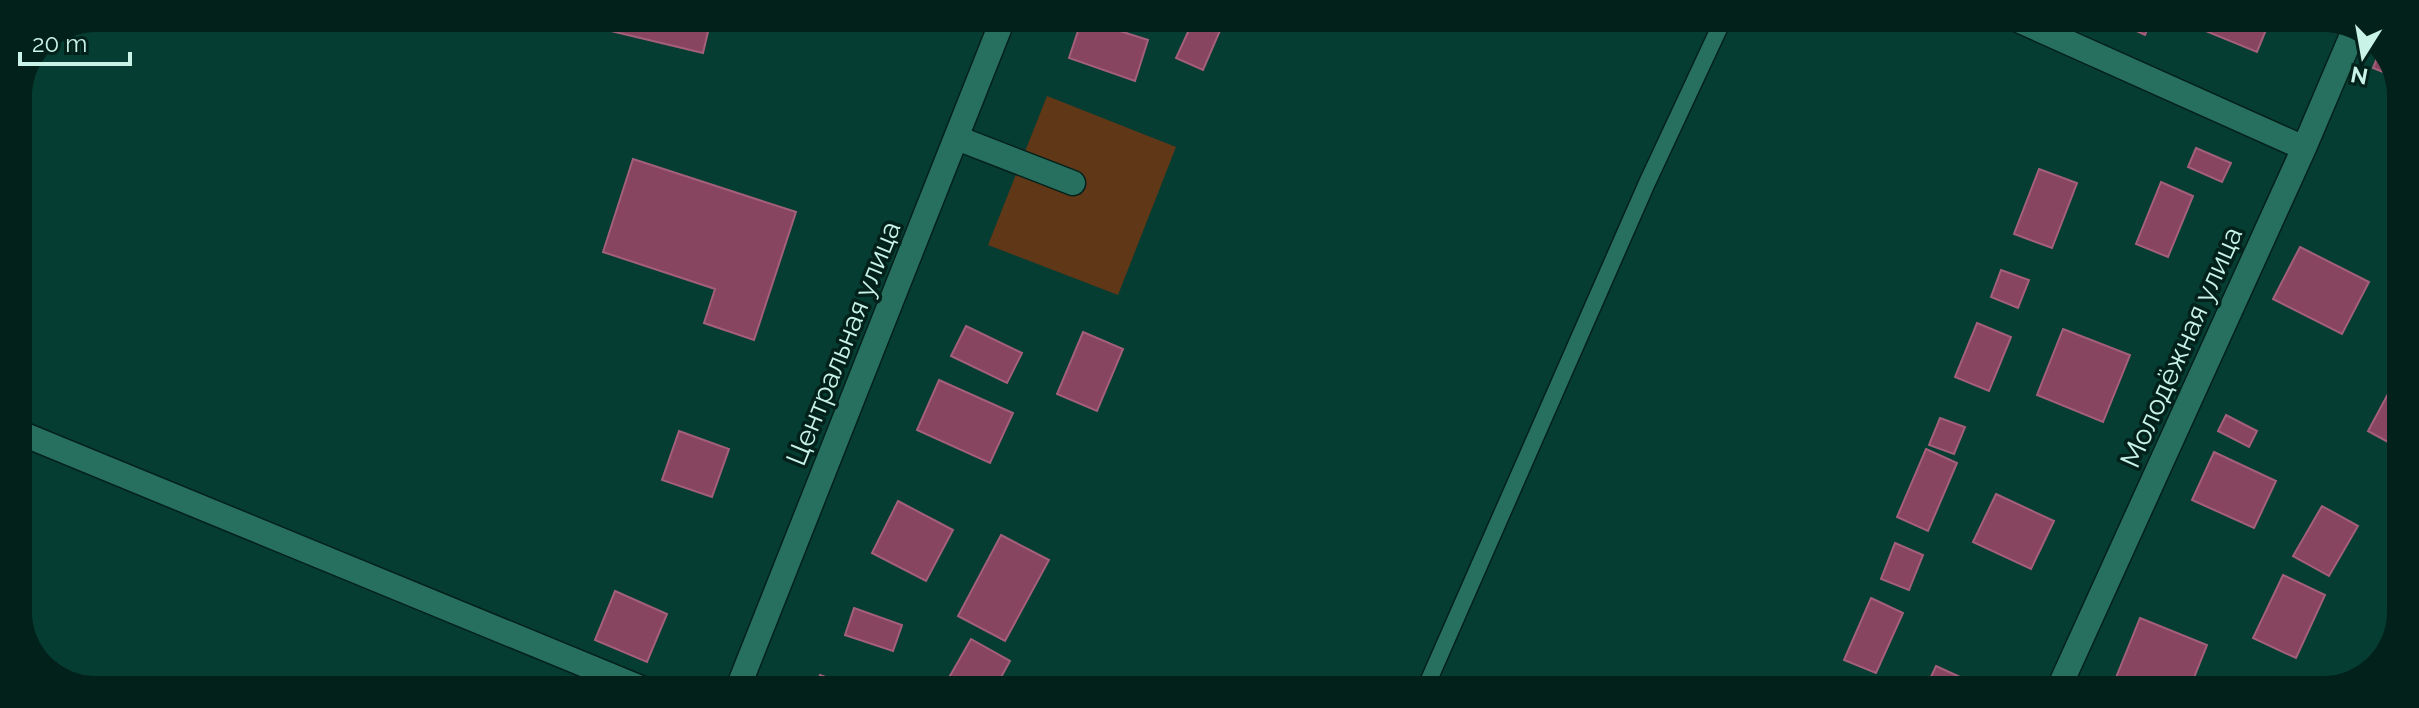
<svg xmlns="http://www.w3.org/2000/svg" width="2419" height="708" font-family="Raleway,sans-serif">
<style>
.green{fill:#603717}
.building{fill:#874560;stroke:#a45f7a;stroke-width:2}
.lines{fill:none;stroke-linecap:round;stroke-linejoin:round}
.service-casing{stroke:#03211b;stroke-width:19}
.pedestrian-casing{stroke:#03211b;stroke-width:27}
.minor-casing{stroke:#03211b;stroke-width:27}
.service{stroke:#27705f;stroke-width:16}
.pedestrian{stroke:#27705f;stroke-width:24}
.minor{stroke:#27705f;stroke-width:24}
.labels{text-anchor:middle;stroke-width:7;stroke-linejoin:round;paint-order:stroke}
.street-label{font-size:28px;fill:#c8f3e6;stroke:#03211b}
</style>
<rect width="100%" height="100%" fill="#063d32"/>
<path class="green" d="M1047,96L1176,147L1118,295L988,245Z"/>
<path class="building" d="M561,19H711L703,53Z
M1082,19L1148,40L1135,81L1069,58Z
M1194,19H1225L1203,70L1176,58Z
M2113,20H2151L2145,35Z
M2193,20H2270L2257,52L2191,25Z
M2382,46L2395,77L2373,68Z
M2196,148L2231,163L2222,182L2188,167Z
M633,159L796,212L754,340L704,323L715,289L603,252Z
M2039,169L2077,183L2052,248L2014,234Z
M2161,182L2193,196L2168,257L2136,244Z
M2300,247L2369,282L2342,334L2273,299Z
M2001,270L2029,280L2018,308L1991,297Z
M1977,323L2011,337L1989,391L1955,377Z
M966,326L1022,353L1007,383L951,356Z
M2063,329L2130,355L2103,422L2037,395Z
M1083,332L1123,349L1097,411L1057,394Z
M2396,379L2400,381L2399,448L2368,431Z
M939,380L1013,413L990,463L917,430Z
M2226,415L2257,431L2249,447L2218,431Z
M1940,418L1965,427L1954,454L1929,445Z
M679,431L729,449L712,497L662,480Z
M1926,449L1957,463L1928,531L1897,517Z
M2214,452L2276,481L2254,528L2192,500Z
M1996,494L2054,521L2031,569L1973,542Z
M898,501L953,530L926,581L872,553Z
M2322,506L2358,526L2329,576L2293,556Z
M1001,535L1049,560L1005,641L958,616Z
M1895,543L1923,555L1909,590L1881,579Z
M2283,575L2325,595L2296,658L2253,638Z
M615,591L667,614L647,662L595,640Z
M1871,598L1903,613L1876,673L1844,660Z
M854,608L902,625L893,651L845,635Z
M2140,618L2207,645L2189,690H2111Z
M971,639L1010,661L995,688H943Z
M1936,666L1984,688L1983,690H1925Z
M820,675L855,688H815Z"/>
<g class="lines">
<g class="service-casing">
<path id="service" d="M1425,689L1647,183L1723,20"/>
</g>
<g class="pedestrian-casing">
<path id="pedestrian" d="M957,138L1073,183"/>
</g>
<g class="minor-casing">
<path id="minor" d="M2018,20L2304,148
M18,432L641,688
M738,688L1003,19
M2058,690L2304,148L2355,28"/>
</g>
<use href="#service" class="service"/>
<use href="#pedestrian" class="pedestrian"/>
<use href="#minor" class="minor"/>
</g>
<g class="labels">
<g class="street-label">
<text transform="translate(843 343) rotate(-68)" y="10">Центральная улица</text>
<text transform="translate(2181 347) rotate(-66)" y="10">Молодёжная улица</text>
</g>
</g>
<path d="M0 0H2419V708H0ZM96 32H2323A64 64 0 0 1 2387 96V612A64 64 0 0 1 2323 676H96A64 64 0 0 1 32 612V96A64 64 0 0 1 96 32Z" fill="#03211b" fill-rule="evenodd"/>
<g transform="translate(2363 56) rotate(191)" stroke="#03211b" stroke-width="6" paint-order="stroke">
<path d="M0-6L14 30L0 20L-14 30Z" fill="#c8f3e6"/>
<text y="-12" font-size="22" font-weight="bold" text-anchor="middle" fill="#c8f3e6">N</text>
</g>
<path d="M20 52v12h110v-12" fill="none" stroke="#c8f3e6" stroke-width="4"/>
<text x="32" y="52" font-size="24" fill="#c8f3e6" stroke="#03211b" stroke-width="6" paint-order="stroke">20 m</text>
</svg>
